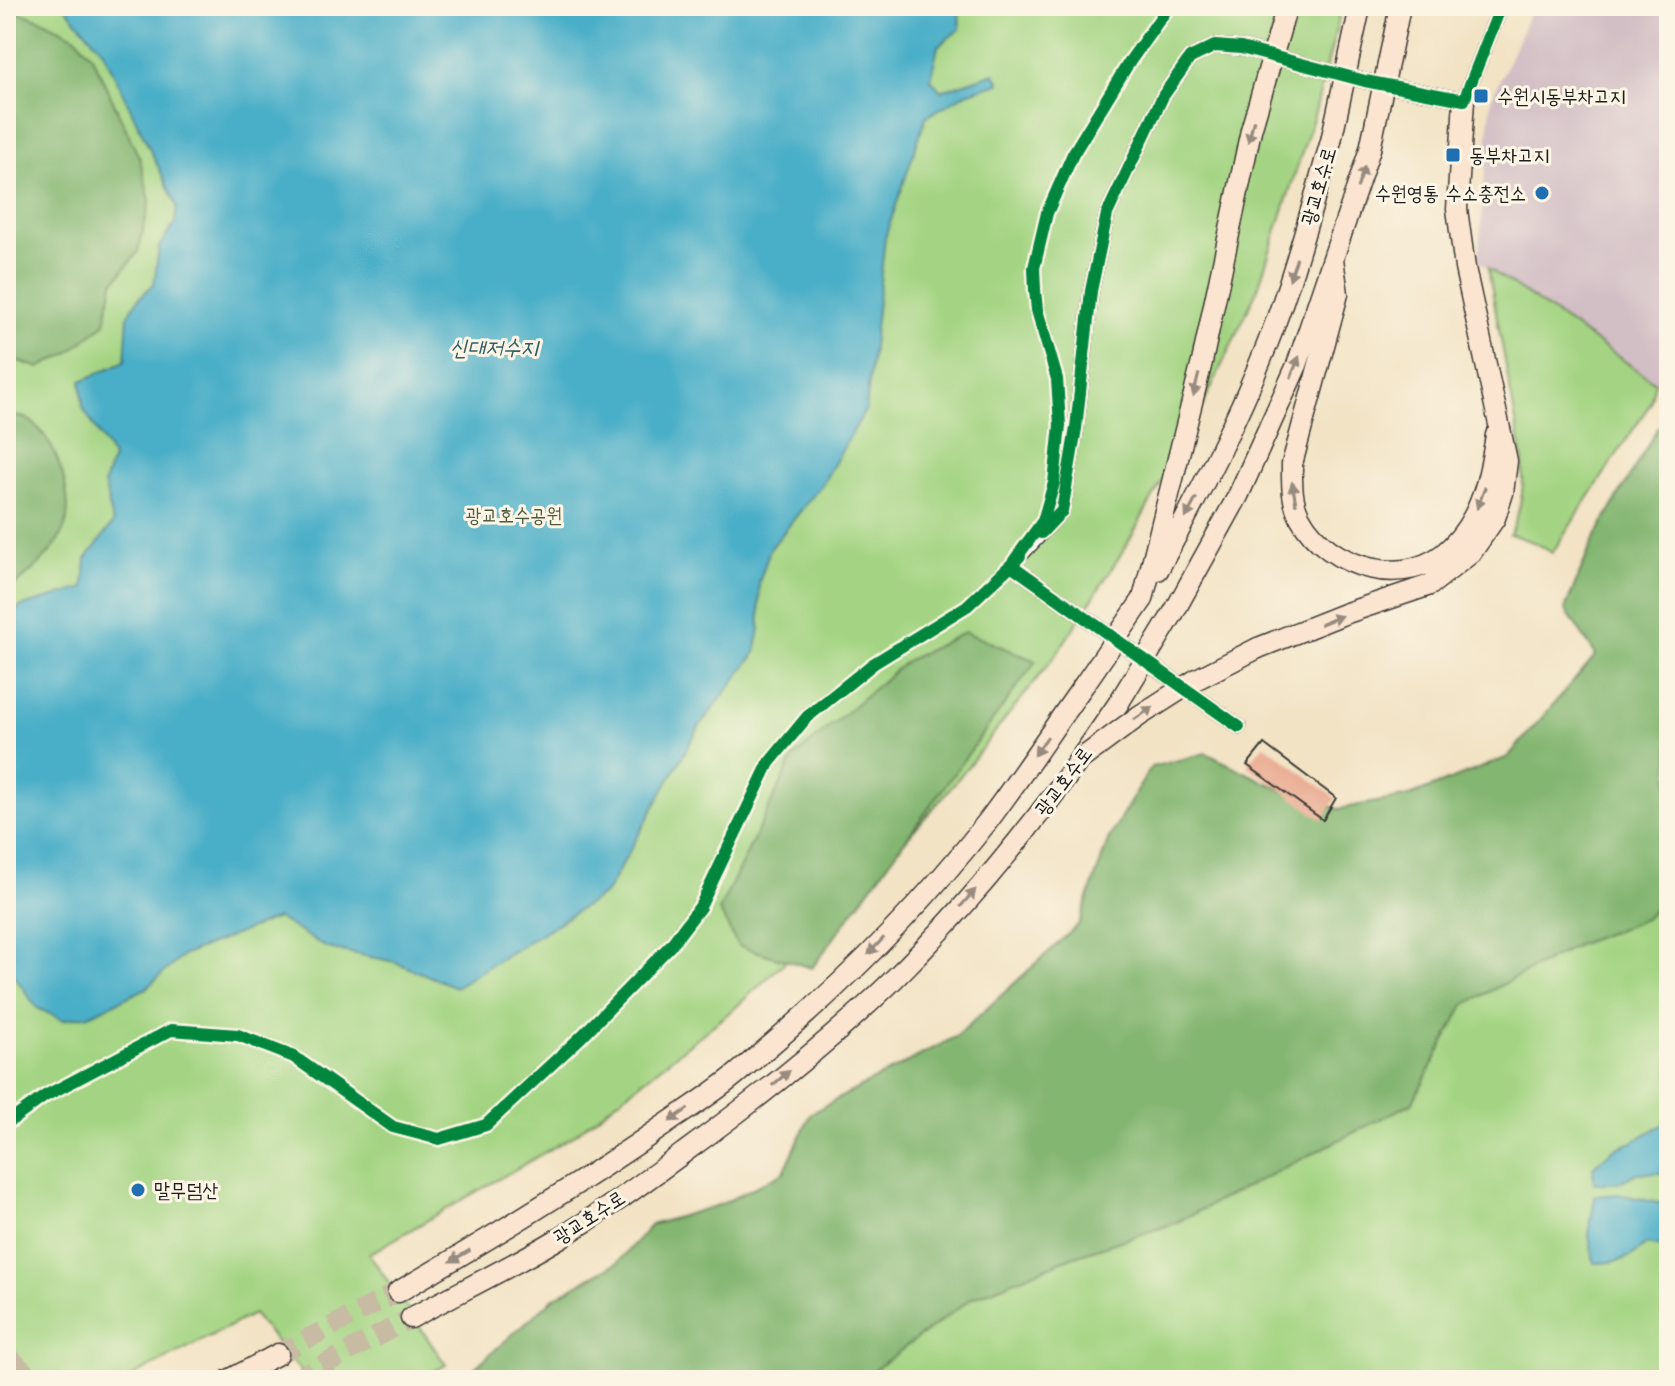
<svg xmlns="http://www.w3.org/2000/svg" width="1675" height="1386" font-family="'Playpen Sans','Poor Story',sans-serif">
<style>
.industrial{fill:#d2bec5}
.green{fill:#a4d483;stroke:#607850;stroke-width:2}
.forest{fill:#83b671;stroke:#506946;stroke-width:2}
.water{fill:#49aec8;stroke:#326572;stroke-width:2}
.building{fill:#e9aa91}
.lines{fill:none;stroke-linecap:round;stroke-linejoin:round}
.secondary-tunnel{stroke:#c7bba3;stroke-width:20;stroke-dasharray:20 10;stroke-linecap:butt}
.motorway-tunnel{stroke:#c7bba3;stroke-width:26;stroke-dasharray:26 13;stroke-linecap:butt}
.minor-casing{stroke:#3c3a35;stroke-width:17}
.secondary-casing{stroke:#3c3a35;stroke-width:23}
.minor{stroke:#fff;stroke-width:14}
.secondary{stroke:#fce5d0;stroke-width:20}
.secondary-bridge-casing{stroke:#3c3a35;stroke-width:23;stroke-linecap:butt}
.secondary-bridge{stroke:#fce5d0;stroke-width:20}
.cycleway-casing{stroke:#fcf5e5;stroke-width:17}
.cycleway{stroke:#00873e;stroke-width:12}
.oneway{fill:#978b7f}
.poi-dot{fill:#1f6fb2;stroke:#fcf5e5;stroke-width:3}
.labels{text-anchor:middle;stroke-width:6;stroke-linejoin:round;paint-order:stroke}
.poi-label{font-size:20px;fill:#1c1c1c;stroke:#fcf5e5;text-anchor:start}
.street-label{font-size:20px;fill:#1c1c1c;stroke:#fcf5e5}
.park-label{font-size:20px;fill:#4c5c40;stroke:#fcf5e5}
.water-label{font-size:22px;font-style:italic;fill:#305e69;stroke:#fcf5e5}
</style>
<rect width="100%" height="100%" fill="#fcf5e5"/>
<filter id="ink" filterUnits="userSpaceOnUse"><feTurbulence type="fractalNoise" baseFrequency=".0125" numOctaves="2"/><feDisplacementMap in="SourceGraphic" scale="16" xChannelSelector="R" yChannelSelector="G"/><feConvolveMatrix kernelMatrix="1 2 1 2 8 2 1 2 1" color-interpolation-filters="sRGB"/></filter>
<filter id="wash" filterUnits="userSpaceOnUse"><feTurbulence type="fractalNoise" baseFrequency=".006" numOctaves="4" result="noise"/><feDisplacementMap in="SourceGraphic" scale="32" xChannelSelector="R" yChannelSelector="G"/><feGaussianBlur stdDeviation="1.8" result="paint"/><feColorMatrix in="noise" values="0 0 0 0 0 0 0 0 0 0 0 0 0 0 0 0 0 1.4 0 .05"/><feComposite in="paint" operator="in"/></filter>
<g filter="url(#wash)">
<rect width="100%" height="100%" fill="#f2e3c5"/>
<path class="industrial" d="M1533,6H1669V384L1655,382L1478,261L1491,100Z"/>
<path class="green" d="M6,6H1342L1315,112L1258,288L1196,420L1125,548L1058,652L949,790L863,889L735,1008L573,1136L369,1254L446,1365L417,1380H308L253,1314L125,1380H6Z
M1488,268L1655,382L1650,404L1552,553L1536,543L1510,534C1522,508 1524,488 1523,460Z
M1669,626V1380H781L1423,829Z"/>
<path class="forest" d="M6,8L44,21L76,37L92,56L140,159L150,201L138,252L113,283L105,323L69,353L39,368L6,357Z
M6,415C11,416 20,416 25,418C54,431 77,500 64,529C52,557 28,574 6,593Z
M1658,427H1669V892L1645,919L1577,945L1464,1005L1412,1103L1175,1223L1072,1257L972,1298L877,1368L864,1380H474L472,1370L555,1297L618,1262L651,1225L722,1204L784,1172L811,1113L957,1036L1079,924L1109,838L1151,767L1206,753L1292,795L1338,809L1410,796L1508,757L1596,655L1565,609L1593,541Z
M965,632L1036,661L812,968L738,946L719,910L793,758L906,661Z"/>
<path class="water" d="M64,6H959L960,29L938,46L931,79L941,91L994,73L1000,83L969,92L926,117L885,238L866,409L823,483L770,549L759,583L760,629L755,654L699,727L606,893L455,987L395,962L327,948L277,918L184,955L145,989L89,1015L63,1020L37,1008L6,964V621L19,607L84,588L86,559L113,523L104,483L113,458L83,408L81,381L125,361L128,315L139,298L154,284L159,247L175,223L177,206L103,51Z
M1669,1121V1173H1637L1618,1183H1594L1593,1167L1612,1150L1632,1142Z
M1619,1194L1663,1204L1669,1197V1248L1646,1244C1631,1260 1616,1263 1594,1263L1589,1235L1595,1196Z"/>
<g id="blocks">
<path class="building" d="M1264,744L1336,798L1323,820L1247,765Z"/>
</g>
</g>
<g filter="url(#ink)">
<use href="#blocks" fill-opacity="0" stroke="#3c3a35" stroke-width="2"/>
<g class="lines">
<path class="secondary-tunnel" d="M278,1354L398,1292
M295,1380L411,1318"/>
<path class="motorway-tunnel" d="M6,1358L28,1380"/>
<g class="minor-casing">
<path id="minor" d="M1239,727L1011,565L1062,511L1076,428L1091,291L1107,214L1163,96L1190,58L1215,46L1241,48L1365,81L1464,100L1501,6"/>
</g>
<g class="secondary-casing">
<path id="secondary" d="M1396,26L1400,6
M1333,259L1338,294L1292,464C1292,482 1291,500 1300,517C1328,569 1408,592 1452,546C1482,516 1490,475 1496,435
M1158,570C1198,496 1236,423 1267,345C1293,279 1311,209 1331,141
M1143,599L1202,362L1251,130L1287,6
M1174,612L1238,496L1297,365L1370,149
M1258,648L1344,614L1430,585L1471,553L1495,518L1503,493L1507,461L1465,268L1457,209L1464,100
M398,1292C489,1239 579,1185 666,1124C691,1107 717,1091 740,1071C830,997 916,913 988,821C1022,776 1053,728 1086,682
M411,1318C459,1292 509,1268 556,1240C601,1214 644,1182 686,1151C756,1100 825,1046 888,985C974,901 1051,804 1118,704
M229,1380L278,1354"/>
</g>
<use href="#minor" class="minor"/>
<use href="#secondary" class="secondary"/>
<g class="secondary-bridge-casing">
<path id="secondary-bridge" d="M1331,141L1359,12
M1370,149L1396,26
M1086,682L1143,599
M1118,704L1174,612
M1081,759L1139,716L1197,679L1258,648"/>
</g>
<use href="#secondary-bridge" class="secondary-bridge"/>
<g class="cycleway-casing">
<path id="cycleway" d="M1041,533L1062,511L1076,428L1091,291L1107,214L1163,96L1190,58L1215,46L1241,48L1365,81L1464,100L1501,6
M1020,556L1011,565L1239,727
M6,1124L45,1096L171,1030L238,1035L294,1057L393,1127L439,1139L486,1125L581,1037L671,945L700,907L769,763L807,717L873,664L967,606L1011,565L1043,521L1054,483L1060,425L1057,379L1037,310L1035,290L1034,268L1047,213L1073,154L1128,64L1169,6"/>
</g>
<use href="#cycleway" class="cycleway"/>
</g>
<defs><path id="oneway-solid" d="M-6-.8H1V-3.2L6.5 0L1 3.2V.8H-6Z" transform="scale(2)"/></defs>
<g class="oneway">
<use href="#oneway-solid" transform="translate(1251 131) rotate(104)"/>
<use href="#oneway-solid" transform="translate(1361 177) rotate(-71)"/>
<use href="#oneway-solid" transform="translate(1293 269) rotate(109)"/>
<use href="#oneway-solid" transform="translate(1295 367) rotate(-68)"/>
<use href="#oneway-solid" transform="translate(1196 385) rotate(104)"/>
<use href="#oneway-solid" transform="translate(1294 493) rotate(-100)"/>
<use href="#oneway-solid" transform="translate(1481 498) rotate(111)"/>
<use href="#oneway-solid" transform="translate(1191 508) rotate(118)"/>
<use href="#oneway-solid" transform="translate(1331 620) rotate(-22)"/>
<use href="#oneway-solid" transform="translate(1144 713) rotate(-34)"/>
<use href="#oneway-solid" transform="translate(1041 746) rotate(125)"/>
<use href="#oneway-solid" transform="translate(968 898) rotate(-49)"/>
<use href="#oneway-solid" transform="translate(876 946) rotate(133)"/>
<use href="#oneway-solid" transform="translate(781 1078) rotate(-40)"/>
<use href="#oneway-solid" transform="translate(679 1115) rotate(145)"/>
<use href="#oneway-solid" transform="translate(460 1256) rotate(150)"/>
</g>
</g>
<g class="poi-dot">
<rect x="1473" y="88" width="16" height="16" rx="4"/>
<rect x="1445" y="147" width="16" height="16" rx="4"/>
<circle cx="1542" cy="193" r="8"/>
<circle cx="138" cy="1190" r="8"/>
</g>
<g class="labels">
<g class="poi-label">
<text x="1497" y="103">수원시동부차고지</text>
<text x="1469" y="162">동부차고지</text>
<text x="1526" y="200" text-anchor="end">수원영통 수소충전소</text>
<text x="154" y="1197">말무덤산</text>
</g>
<g class="street-label">
<text transform="translate(1318 186) rotate(-74)" y="7">광교호수로</text>
<text transform="translate(1063 781) rotate(-53)" y="7">광교호수로</text>
<text transform="translate(589 1217) rotate(-33)" y="7">광교호수로</text>
</g>
<g class="park-label">
<text x="514" y="522">광교호수공원</text>
</g>
<g class="water-label">
<text x="494" y="355">신대저수지</text>
</g>
</g>
<rect width="1675" height="1386" fill="none" stroke="#fcf5e5" stroke-width="32"/>
</svg>
